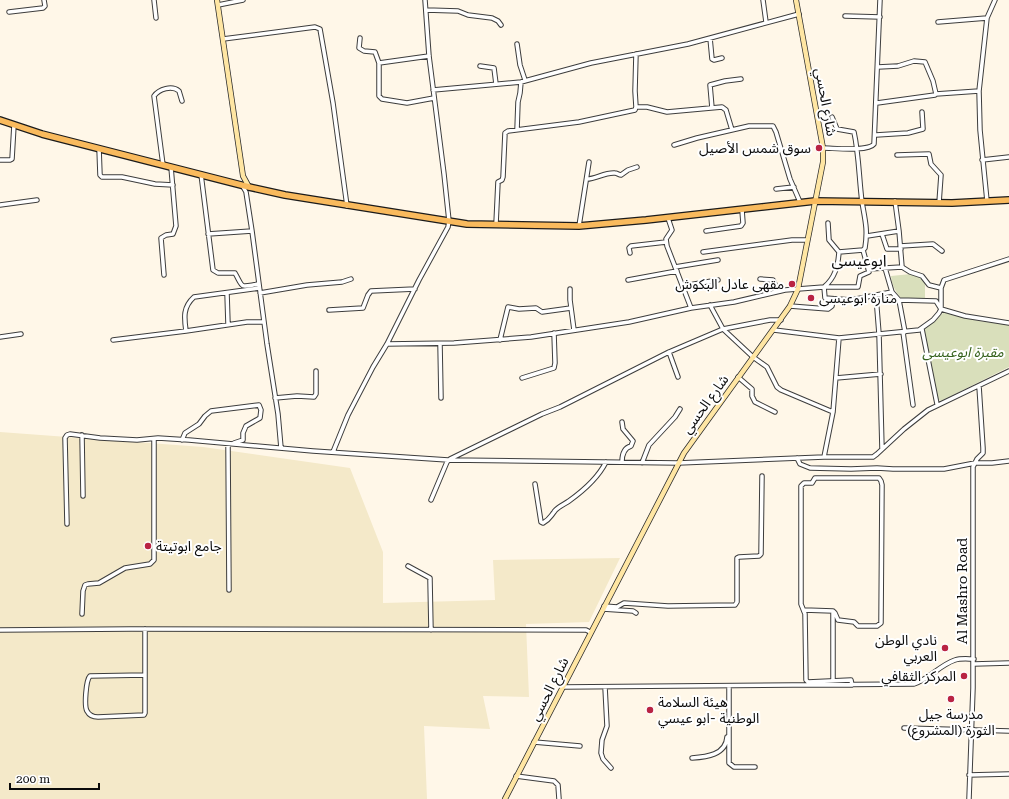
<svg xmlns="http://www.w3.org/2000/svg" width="1009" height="799" font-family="'Roboto Serif','Noto Sans Arabic',serif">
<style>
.farmland{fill:#f4e9c9}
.cemetery{fill:#d9dfbb}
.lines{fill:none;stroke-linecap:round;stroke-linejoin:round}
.street-casing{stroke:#3d3d3d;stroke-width:5.5}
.secondary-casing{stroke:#2c2c2c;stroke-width:6}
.primary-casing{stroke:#1b1b1b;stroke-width:8}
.street{stroke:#fff;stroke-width:3.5}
.secondary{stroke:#ffe6a3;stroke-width:4.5}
.primary{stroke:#f9ba5d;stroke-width:5.5}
.poi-dot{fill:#b92343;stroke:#fff;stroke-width:1.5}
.labels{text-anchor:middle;stroke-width:4;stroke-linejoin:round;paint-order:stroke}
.street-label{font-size:14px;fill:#0a0a0a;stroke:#fff}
.poi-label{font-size:14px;fill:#0a0a0a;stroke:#fff;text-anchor:end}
.park-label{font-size:14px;font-style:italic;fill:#35611c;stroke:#fff}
.quarter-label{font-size:16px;fill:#0a0a0a;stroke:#fff}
</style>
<rect width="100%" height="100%" fill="#fff7e8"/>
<path class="farmland" d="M0,432L203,447L350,468L383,552V603L495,600L493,560L620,558L589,622L526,624L529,697L483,696L490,729L424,726L427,799H0Z"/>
<path class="cemetery" d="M911,274L923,278L925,283V299L901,298C895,291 892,285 891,276Z
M944,312L979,321L1009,325V367L941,401L938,399L924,331L925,328L936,320Z"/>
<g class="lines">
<g class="street-casing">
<path id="street" d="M154,0L156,18
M763,0L766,22
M218,5L243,0
M426,10L458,11L468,15L492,18L498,21L501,25
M9,12L43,8L45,6L44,0
M845,16L880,17
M938,22L987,18
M360,38L359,48L364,51L375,52L379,63
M710,38L712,59L714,60L722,58
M223,39L315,27L320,29L333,103L347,206
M517,44L520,65L525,80
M429,56L379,63V96L382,99L407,103L434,98
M480,66L494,68L496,84
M878,67L898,66L914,61L925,62L933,81L936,94
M433,90L521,82L591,63L688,44L799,14
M877,103L935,95L936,94L979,91
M636,107H647L667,112L722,107L726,110L732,130
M712,108L710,85L725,81L741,79
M517,130L518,102L520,93L521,82
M876,135L908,133L923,129L922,112
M674,145L697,138L749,126H773L776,132L790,179L800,202
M99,148L100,175L102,177H122L155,184L173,185
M823,148C834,148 868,152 874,144L880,0
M897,155L929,154L931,164L941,175L939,203
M0,160H10L12,159L14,125
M982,160L1009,157
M163,165L154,96C159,89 172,85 179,91L182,101
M201,174L213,270L218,273H235C244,289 239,287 259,284
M587,179C596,179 605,172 615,173C617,173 619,175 621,175L628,170L637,167
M242,185L246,192L252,231L267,344L278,414L281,448
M776,189L794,187
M895,201L899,231L902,267
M987,201L980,130L979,91L987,18L995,0
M0,205L37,200
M668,218L672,230L666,239L667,246L691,308
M828,223L829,240L839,252C838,266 835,278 824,287L825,298L851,300L892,292
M496,224L498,182L502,180L503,177L505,133L508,131L579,122L635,110L636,107L635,91L636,54
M579,226L589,162
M706,231L741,226L743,223L742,210
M208,234L252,231
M882,234L887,249H901
M867,236L899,231
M900,246L933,244L942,251
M703,252L792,240H807
M839,252L863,250
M630,253L629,248L631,246L666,242
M675,267L718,260
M885,268L892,292L899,300L905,332
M868,269L902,267L910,272L922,276L929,285L941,288
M164,275L161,238L166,235L173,234L176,226L171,167
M760,279L773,280L778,291
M628,280L677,271
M683,286L718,280
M570,289V300L574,330
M227,293L228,324
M260,293L307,285L342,282L351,279
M876,296L879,334L882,449
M899,300L936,301L941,309L965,316L1009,323
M710,305L723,329L753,357L767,367L777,387L781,390L833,412
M790,306L828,309L832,306L833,300
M329,310L363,308L368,295L371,291L415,289
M922,329L937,404
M774,330L839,338L919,330L933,320L939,313L941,309V288L944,280L1009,259
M186,331L247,322H264
M903,332L913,405
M0,337L21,334
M113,340L186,331C184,317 183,307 194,297L259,288
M500,340L508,307L519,309L536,308L542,312L571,308
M387,344L454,343L531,337L629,322L691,308L734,302L785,290L824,287H858L860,276L869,272L863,250L865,248C868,229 865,220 862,202C859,179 859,155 854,132L837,129L832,117
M440,344L441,398
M669,352L678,377
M738,377L752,389V396L755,402L775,412
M522,378L554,368L555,363L554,333
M836,378L881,374
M275,398L297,396L314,397L316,394V371
M622,422L623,429L633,441L631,446C624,448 622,455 622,462
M82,435L83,496
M182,440L185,433L199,424L205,416L211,411L259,405L261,410L260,418L246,426L243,433V440L234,443
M228,444L229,590
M333,452L348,415L373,367L387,344L419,280L448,227L449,221L444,174L429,56L425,0
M824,457L833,412L839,338
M797,458L800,464L810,468L851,469L877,468L893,469H944L975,463H992L1009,461
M642,463L649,445L675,417L680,409
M535,484L541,522L543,523C550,519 550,517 554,512C557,507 565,504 569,501C583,491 598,478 606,462
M431,500L447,462L450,459L542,414L560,407L669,352L723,329L770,320H781
M67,524L65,438L67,435L70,434L100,438L137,440L158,438L189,440L313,451L448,460L678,463L824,457H873L877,454L904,429L928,410L1009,371
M408,566L430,578V580L431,630
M604,606L617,607L624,603L668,606L735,605L737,602V558L739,557L759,556L761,554L762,476
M603,609L633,611L636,613
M804,610L833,611L835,613L838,620L854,622L858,626H877L881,623L882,485L881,481L879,478H815L812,483H804L801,486V604L805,614L806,680L808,682L851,680L852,685
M833,611V681
M82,614L83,591L85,585L88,584L99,583L125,568L150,564L154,560V439
M0,630L131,629L586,630L590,632
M974,664L1009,663
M145,675L90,676C86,680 84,706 87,711C89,715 93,717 98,717L144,715L145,713V629
M729,686V763L734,767H755
M563,687L914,684C929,679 940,665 955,660C961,658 968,659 974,659
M605,687L607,726L602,740L601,753L603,759L611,768
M904,728L1009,731
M534,742L580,746
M692,758C706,757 726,755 727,737
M969,775L1009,774
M516,776L554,781L558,785L559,799
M969,799L973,688V467L977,459L983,453V448L979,386"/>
</g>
<g class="secondary-casing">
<path id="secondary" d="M217,0L243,176L249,187
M505,799L684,453L790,306L798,289L823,162V148L796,0"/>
</g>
<g class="primary-casing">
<path id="primary" d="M0,120L42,134L249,187L285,195L467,224L579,226L646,220L815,201L952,203L1009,200"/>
</g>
<use href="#street" class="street"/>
<use href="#secondary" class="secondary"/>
<use href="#primary" class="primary"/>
</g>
<g class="poi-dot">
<circle cx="819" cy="148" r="4"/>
<circle cx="792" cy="284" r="4"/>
<circle cx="811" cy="298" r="4"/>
<circle cx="148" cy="546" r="4"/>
<circle cx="945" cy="648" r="4"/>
<circle cx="964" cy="676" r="4"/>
<circle cx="951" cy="699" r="4"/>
<circle cx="650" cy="710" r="4"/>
</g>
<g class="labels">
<g class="street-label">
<text transform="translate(826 102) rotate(80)" y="5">شارع الحسي</text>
<text transform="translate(705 404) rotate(-54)" y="5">شارع الحسي</text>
<text transform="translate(962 591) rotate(-90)" y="5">Al Mashro Road</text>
<text transform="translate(549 689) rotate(-63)" y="5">شارع الحسي</text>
</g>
<g class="poi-label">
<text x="811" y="153">سوق شمس الأصيل</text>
<text x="784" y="289">مقهى عادل البكوش</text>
<text x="819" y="303" text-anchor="start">منارة ابوعيسى</text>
<text x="156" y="551" text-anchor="start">جامع ابوتيتة</text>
<text x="937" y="645">نادي الوطن<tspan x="937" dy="16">العربي</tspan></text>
<text x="956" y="681">المركز الثقافي</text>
<text x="658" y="707" text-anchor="start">هيئة السلامة<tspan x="658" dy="16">الوطنية -ابو عيسي</tspan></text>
<text x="951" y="719" text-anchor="middle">مدرسة جيل<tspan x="951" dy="16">الثورة (المشروع)</tspan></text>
</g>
<g class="park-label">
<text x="963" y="357">مقبرة ابوعيسى</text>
</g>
<g class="quarter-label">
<text x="859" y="266">ابوعيسى</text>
</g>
</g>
<path d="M10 783v6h89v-6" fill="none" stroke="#0a0a0a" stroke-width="2"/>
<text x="16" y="783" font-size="12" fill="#0a0a0a" stroke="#ffffff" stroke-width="3" paint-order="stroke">200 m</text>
</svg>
